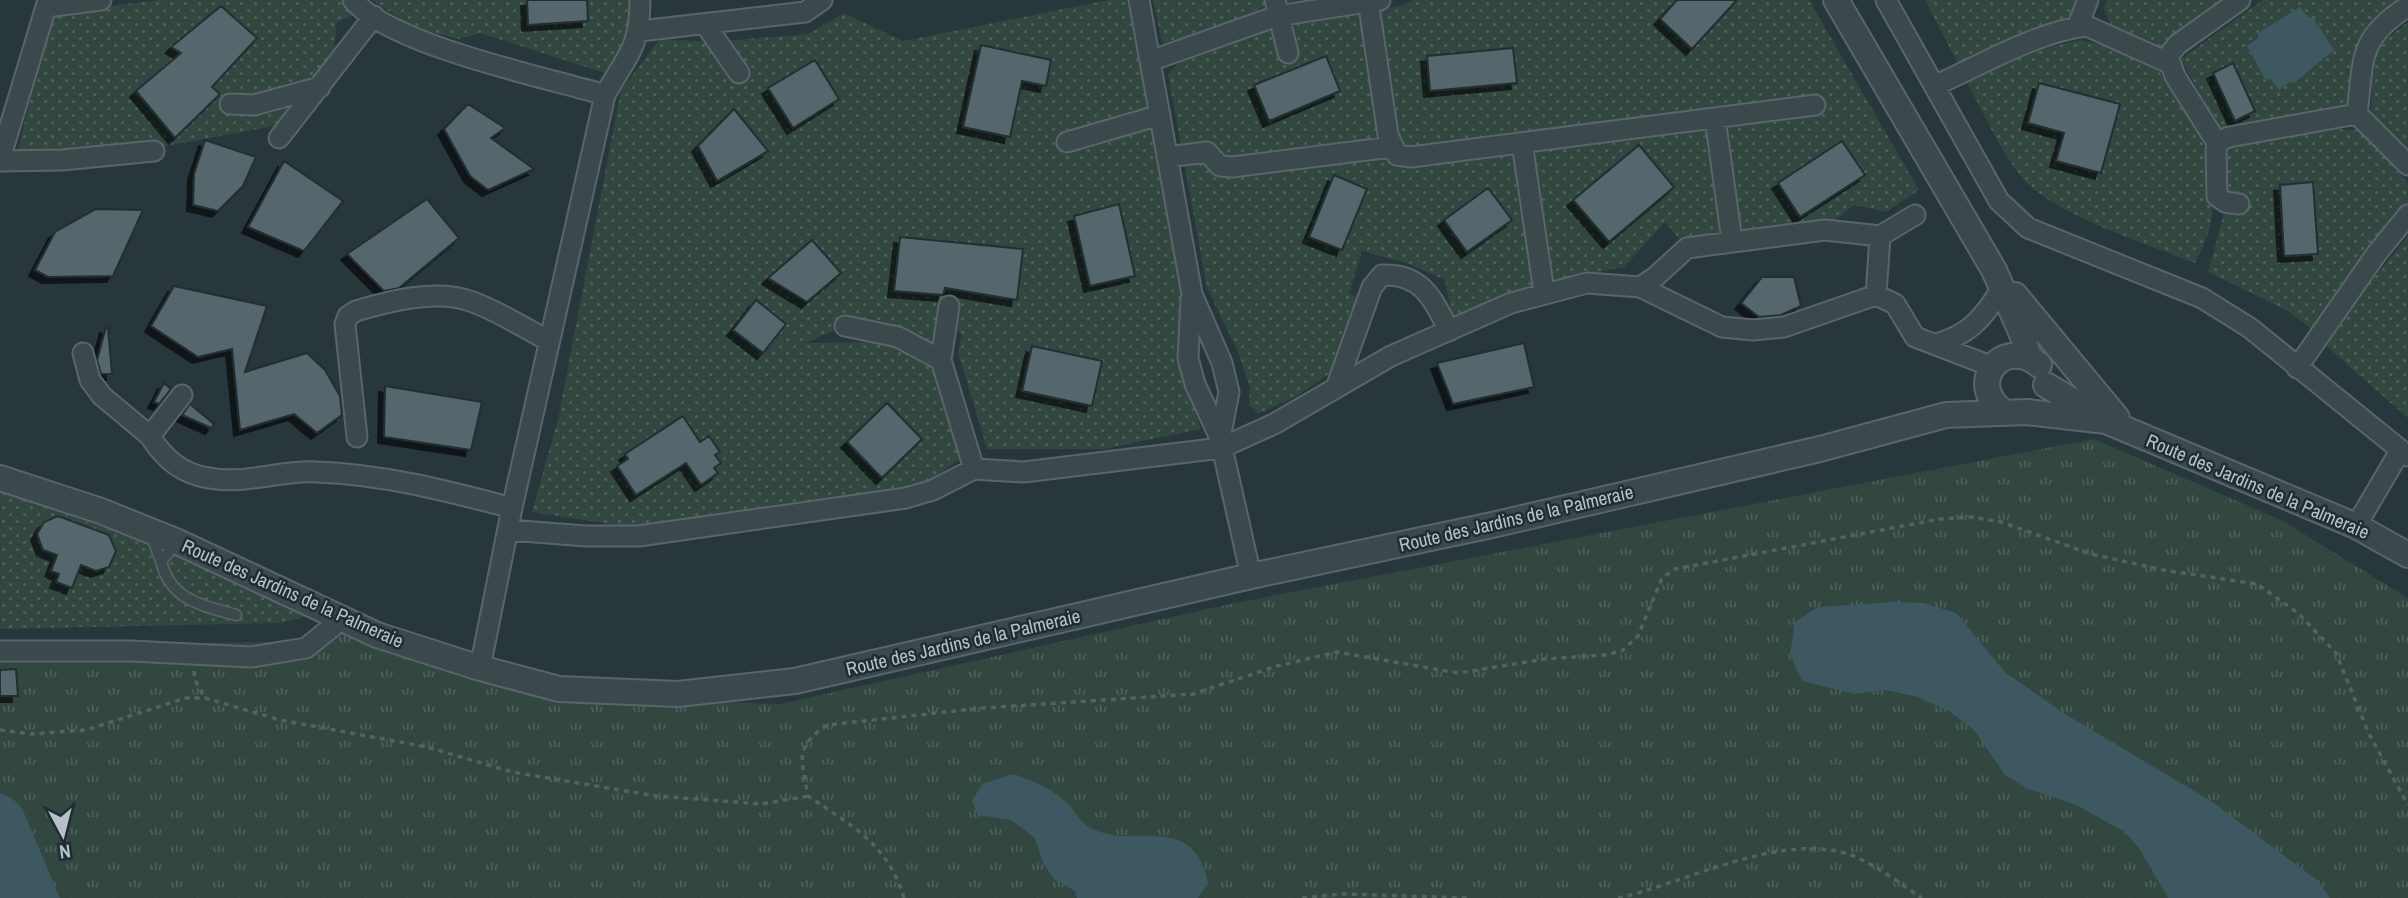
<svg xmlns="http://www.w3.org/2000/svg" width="2408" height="898" font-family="'Archivo Narrow',sans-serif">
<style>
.grass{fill:url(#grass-tufts)}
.garden{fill:url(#garden-dots)}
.water{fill:#3d5860}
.building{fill:#55666c;stroke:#222f33;stroke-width:2;filter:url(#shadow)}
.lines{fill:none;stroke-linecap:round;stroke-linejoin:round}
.service-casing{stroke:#59656a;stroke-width:13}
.minor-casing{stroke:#59656a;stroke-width:23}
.tertiary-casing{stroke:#59656a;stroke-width:28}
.path{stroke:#526360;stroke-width:3.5;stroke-dasharray:5 5;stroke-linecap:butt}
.service{stroke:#3b484c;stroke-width:10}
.minor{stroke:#3b484c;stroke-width:19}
.tertiary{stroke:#3b484c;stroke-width:24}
.labels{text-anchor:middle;stroke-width:5;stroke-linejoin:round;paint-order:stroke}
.street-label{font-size:19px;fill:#b6c2c7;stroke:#202d31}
</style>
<defs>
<pattern id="grass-tufts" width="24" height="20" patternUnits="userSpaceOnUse" patternTransform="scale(1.75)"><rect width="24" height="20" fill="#32473f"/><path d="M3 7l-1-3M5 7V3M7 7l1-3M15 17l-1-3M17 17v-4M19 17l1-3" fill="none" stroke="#4d6059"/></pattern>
<pattern id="garden-dots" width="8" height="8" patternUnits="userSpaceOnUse" patternTransform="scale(1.75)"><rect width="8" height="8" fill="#32473f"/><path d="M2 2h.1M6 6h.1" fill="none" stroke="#4d6059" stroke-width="1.8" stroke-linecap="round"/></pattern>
<filter id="shadow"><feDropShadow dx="-6" dy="6" stdDeviation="0" flood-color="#0009"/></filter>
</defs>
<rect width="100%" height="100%" fill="#27373b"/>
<path class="grass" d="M2094,439L2281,520L2408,598V898H0V645L273,642L348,632L554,697L780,704L1235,603Z"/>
<path class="garden" d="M160,0H341L357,13L337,22L334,49L280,125L155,148L16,158L51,13Z
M372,0H633L634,32L608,74L480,33L458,39L413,27Z
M1108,0H1127L1155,125L1186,304C1173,354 1185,382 1201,429L1103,449H987L958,352L962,334L937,320L933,350L856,320L806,343L886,342L937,361L964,456L918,490L637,528L532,512L558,419L621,90L660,39L711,42L808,34L844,13L903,41Z
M1153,0H1300L1270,4L1180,46L1167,48L1162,42Z
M1414,0H1809L1919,190L1886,212L1854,205L1826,227L1687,248L1665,222L1624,267L1543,282L1453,320L1445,280L1409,264L1362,251L1349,294L1361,298L1333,371L1297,396L1258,414L1249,405L1250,387L1236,347L1207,288L1168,74C1201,31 1345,16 1401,6Z
M1925,0H2086L2074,18L1961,70Z
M2107,0H2236L2187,37L2161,48L2110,24L2104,9Z
M2263,0H2408L2369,34L2357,108L2223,136L2181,59Z
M2408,22V159L2371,115L2372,74L2380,44Z
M2080,40C2097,44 2121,46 2137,55C2189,86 2221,164 2211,223C2209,236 2200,251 2195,263C2148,244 2048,214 2019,174C1998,147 1983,111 1966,81L2042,49Z
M2337,129L2359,130L2408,183V203L2317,333L2286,310L2208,272L2227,202L2222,148Z
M2408,236V418L2326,346L2359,296Z
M0,492L152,543L316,614L280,623L0,629Z"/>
<path class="water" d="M2300,7L2308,17L2313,18L2334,50L2294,83L2289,82L2279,90L2271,79H2265L2247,46L2258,38V33Z
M1893,602L1924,603L1956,613L2005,672L2065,714L2211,801L2317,880L2330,898H2168L2139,848L2125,832L2076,805L2026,788L2005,775L1974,730L1950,712L1918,697L1886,690L1855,694L1802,681L1790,654L1795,622L1818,607Z
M1013,774C1035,782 1052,788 1069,805C1075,811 1079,820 1086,825C1130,855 1192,806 1208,883L1198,898H1077L1075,891L1055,880L1043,863L1035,838L1011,820L978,815L972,801L982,784Z
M0,793L13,799L22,808L60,898H0Z"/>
<path class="building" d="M527,0H587L588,21L528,25Z
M1677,0H1737L1692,49L1660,19Z
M221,6L257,38L212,87L220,94L175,138L136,91L181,53L171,47Z
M981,45L1051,60L1046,86L1022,81L1010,137L963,127Z
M1513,48L1517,83L1430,91L1427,56Z
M1326,56L1340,91L1269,121L1254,85Z
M815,60L839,99L793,128L768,88Z
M2233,63L2255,111L2235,121L2213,73Z
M2039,83L2120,104L2101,173L2056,161L2064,133L2028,123Z
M468,104L505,128L491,138L534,169L488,190L470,176L444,129Z
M734,109L768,151L717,181L698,146Z
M205,140L256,157L243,186L218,211L193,205L194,174Z
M1842,141L1865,175L1800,217L1778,183Z
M1639,145L1674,187L1609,242L1573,200Z
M284,161L343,201L304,251L248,227Z
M1334,175L1367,189L1342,250L1309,237Z
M2313,182L2318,254L2284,256L2280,185Z
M1488,188L1512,220L1467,252L1444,220Z
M427,199L459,238L399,288L384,291L347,254Z
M1119,204L1135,276L1090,286L1074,216Z
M96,209L143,210L113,276L48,277L35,270L55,232Z
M900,237L1023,249L1017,300L945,288L943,295L894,291Z
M812,240L841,273L807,302L768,278Z
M1762,277H1794L1801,306L1781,315L1759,317L1741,303Z
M174,286L267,306L245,372L307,353L325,370L340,396L342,415L317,433L294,414L240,430L232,349L198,357L151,326Z
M756,300L786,324L763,353L733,330Z
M106,327L108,328L112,374H101L97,360Z
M1524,343L1534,387L1453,404L1437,363Z
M1032,346L1102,361L1092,406L1022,391Z
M164,383L171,389L159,404L154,402Z
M385,386L482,402L471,450L384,437Z
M887,403L922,439L882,478L847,442Z
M190,404L214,424L211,428L182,415Z
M683,416L700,442L709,436L720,452L715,455L721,463L714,468L718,473L701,485L686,463L636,495L617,466L628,459L625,454Z
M58,516L109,535L116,551L109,567L96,571L81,565L72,588L56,582L59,574L51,571L57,555L43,550L37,534L44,522Z
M16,669L18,696H0V670Z"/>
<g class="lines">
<g class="service-casing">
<path id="service" d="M151,534L161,561L178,542
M161,561C170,600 201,605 236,615"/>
</g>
<g class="minor-casing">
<path id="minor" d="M353,0C392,46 545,77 605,95
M1139,0L1192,294L1222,363L1229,392L1220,438
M1275,0L1288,53
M1368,0L1388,135L1397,155L1411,157L1815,105
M1886,0L1999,201L2028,228L2202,298L2250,328L2408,456
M46,7L101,0
M705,24L739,73
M2077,27L2088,0
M640,31L805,12L822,0
M1150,61L1277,16L1380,0
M1934,86C1979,66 2038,31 2087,26L2169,63
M230,104L254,105L320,87
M2357,114C2364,59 2357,39 2408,6
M1715,118L1732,241
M279,138L374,16
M1067,142L1160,115
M1522,143L1544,292
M2217,143L2175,76L2168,56L2178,44L2240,0
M1167,157L1207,152L1220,166L1232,167L1391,147
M0,159L48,0
M0,161L62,160L154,151
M2239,204L2225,202L2217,196L2216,149L2219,141L2229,137L2357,114L2408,165
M1880,236L1915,215
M1640,287L1654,278L1687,248L1825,230L1880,236L1876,295
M1191,299L1188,358L1195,384L1220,438L1251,576
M949,306L941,360L974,469
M845,326L898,337L941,360
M1936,344C1967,335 1981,321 1998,294
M83,353L90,380L102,396L150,436
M2297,368L2377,253L2408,215
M1337,385L1372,287L1382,275C1422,273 1433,299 1449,331
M182,395L150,436C164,459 182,474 209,478C244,485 281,470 316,472C382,474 448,491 512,508
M357,437L345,324L348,316L356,311C389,301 436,289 470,301C497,310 524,328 549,341
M2356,526L2400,451
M508,530L586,536H639L906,498L933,490L974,469L1024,472L1221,448L1274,424L1391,356L1511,303L1587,283L1640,287L1722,327L1753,330L1784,327L1876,295L1895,304L1915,337L1993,367
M0,651H131L251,657L306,648L342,619
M480,668L512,508L605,95C627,55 640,49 640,0"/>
</g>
<g class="tertiary-casing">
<path id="tertiary" d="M1836,0L1994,270L2024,339L2029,358
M2015,295L2117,418
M2046,385L2106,421L2356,526L2408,555
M2004,412C1964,384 2003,335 2039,365
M0,478L101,511L178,542L377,635L480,668L559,689L678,694L795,681L1251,576L1492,525L1820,449L1946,415L2027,412L2106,421"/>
</g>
<path class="path" d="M194,671L195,680L205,698
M0,730L32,734L86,730L186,698H205L280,720L427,747L512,772L656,796L762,804L808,796
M904,898C887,843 853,827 808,796C802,760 793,748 827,725L983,708L1193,694L1277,666L1337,652L1458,673L1546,659L1604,655L1622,651L1638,636L1662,578L1675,569L1940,519L1971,517L2001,522L2091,554L2163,570L2257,584L2298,613L2336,653L2369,734L2408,805
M1302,898L1343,894L1467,898
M1618,898C1686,883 1779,832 1848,854C1874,863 1899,883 1922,898"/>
<use href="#service" class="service"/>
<use href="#minor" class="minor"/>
<use href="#tertiary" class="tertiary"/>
</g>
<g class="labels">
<g class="street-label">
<text transform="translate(2258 486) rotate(23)" y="7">Route des Jardins de la Palmeraie</text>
<text transform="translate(1516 518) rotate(-13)" y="7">Route des Jardins de la Palmeraie</text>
<text transform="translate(293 593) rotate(24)" y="7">Route des Jardins de la Palmeraie</text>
<text transform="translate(963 642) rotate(-13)" y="7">Route des Jardins de la Palmeraie</text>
</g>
</g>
<g transform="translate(63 835) rotate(173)" stroke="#202d31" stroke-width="5" paint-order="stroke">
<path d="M0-5L12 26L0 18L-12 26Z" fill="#b6c2c7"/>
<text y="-10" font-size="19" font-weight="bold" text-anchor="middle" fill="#b6c2c7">N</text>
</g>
</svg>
